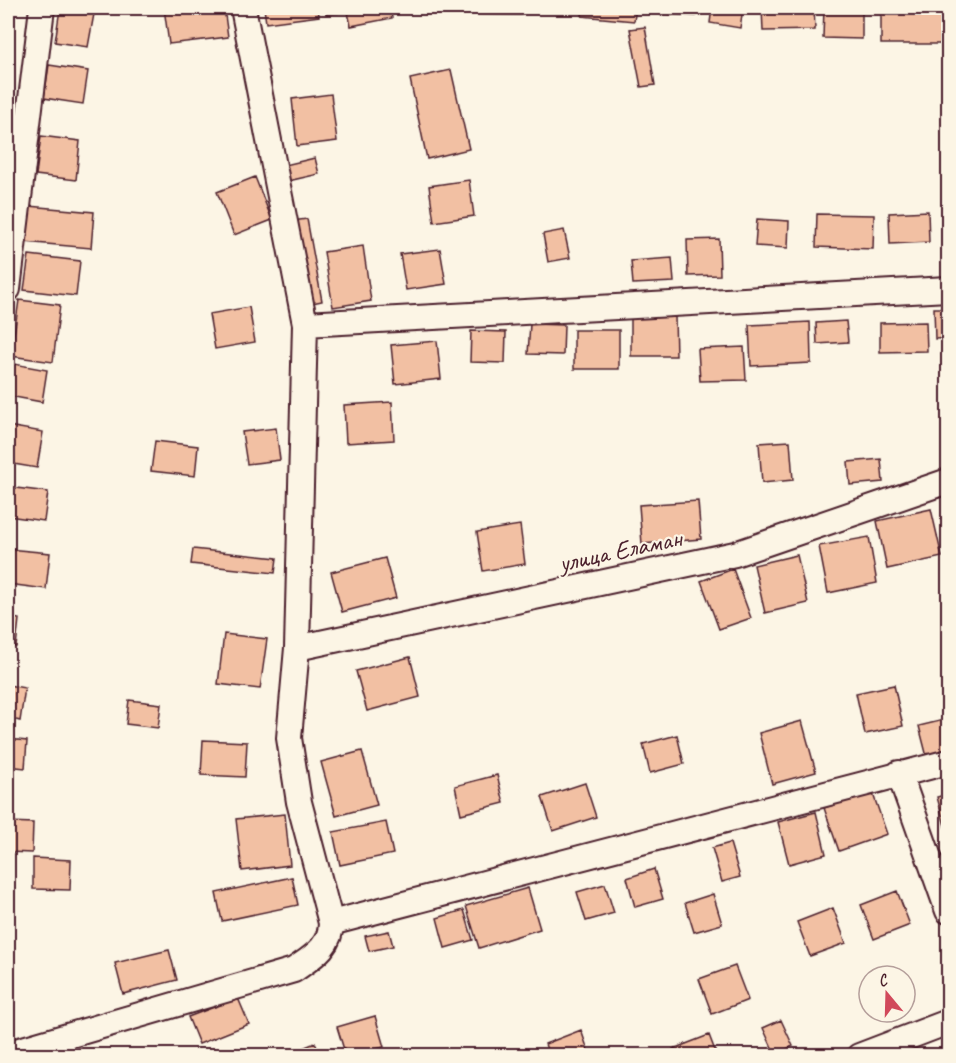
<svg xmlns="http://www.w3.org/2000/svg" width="956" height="1063" font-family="Caveat,sans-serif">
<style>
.building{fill:#f2c0a3;stroke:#4a1f2b;stroke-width:1.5}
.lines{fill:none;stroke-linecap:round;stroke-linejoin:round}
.minor-casing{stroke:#4a1f2b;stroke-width:28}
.minor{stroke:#fcf5e5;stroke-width:24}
.labels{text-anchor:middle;stroke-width:4.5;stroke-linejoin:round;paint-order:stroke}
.street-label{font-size:26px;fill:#4a1f2b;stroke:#fcf5e5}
</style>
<rect width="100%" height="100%" fill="#fcf5e5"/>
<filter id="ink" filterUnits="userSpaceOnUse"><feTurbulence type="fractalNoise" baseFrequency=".0167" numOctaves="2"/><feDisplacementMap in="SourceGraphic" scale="12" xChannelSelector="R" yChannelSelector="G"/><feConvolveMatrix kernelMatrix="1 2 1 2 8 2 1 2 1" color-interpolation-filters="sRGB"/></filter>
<g filter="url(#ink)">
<path class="building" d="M164,8H224L228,37L169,44Z
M264,8H318L319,16L266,23Z
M325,8H338V13L326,14Z
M347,8H390L392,18L351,26Z
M460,8H522L521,15L460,14Z
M532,8H551V10L532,11Z
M583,8H636L634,21L582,16Z
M647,8H697L696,16L647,13Z
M712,8H743L740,28L710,23Z
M762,8H814L815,30L763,31Z
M824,8H862V39L823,38Z
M881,8H944L943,44H881Z
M946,8H948V44H943Z
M60,9L94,14L88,47L55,42Z
M645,27L655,85L641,87L630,29Z
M49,65L88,71L83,104L44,98Z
M451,70L469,149L427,159L410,79Z
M331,94L337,141L297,146L292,99Z
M41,136L80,141L76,180L36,175Z
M315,158L319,174L288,181L285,165Z
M255,177L272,220L234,235L217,192Z
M469,180L474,216L434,222L429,186Z
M28,206L94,212L91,248L24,242Z
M928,211L929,242L890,244L889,213Z
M817,214L874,215L873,249L816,247Z
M946,218H948V253Z
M307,219L322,301L307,304L292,221Z
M757,219L789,221L788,248L755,246Z
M564,230L570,258L548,262L543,234Z
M719,239L720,275L688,276L687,240Z
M363,246L371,301L333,307L324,252Z
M440,249L446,284L406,290L400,254Z
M29,255L80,261L76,296L24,290Z
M672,258L674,282L633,284L631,261Z
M19,300L60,305L53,362L11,356Z
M249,307L255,342L215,349L209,314Z
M934,308H948V338L935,339Z
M631,317H675L676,356H631Z
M846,321L848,342L817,344L816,323Z
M810,322L811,363L751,366L749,325Z
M926,322L927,351L880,352V323Z
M530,324L564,325L563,355L528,354Z
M574,330H619V369H574Z
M471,331L506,332L505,363L470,362Z
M437,341L441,379L395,384L391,345Z
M744,347L746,380L700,381L698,349Z
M14,364L47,370L42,402L9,396Z
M392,402L394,440L346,443L344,405Z
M8,426L43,432L37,468L8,463Z
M276,428L280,460L247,464L242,432Z
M155,441L198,446L195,476L151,471Z
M790,441L793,480L762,483L759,443Z
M881,459L883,482L850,485L848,462Z
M8,487L48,492L44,521L8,516Z
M698,501L701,539L642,544L639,505Z
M931,509L942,557L887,569L877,521Z
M520,525L525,564L483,571L477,532Z
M869,537L877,583L828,593L819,546Z
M8,549L50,553L46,589L8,584Z
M193,549L277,558L275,573L191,564Z
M797,555L808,603L765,613L754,565Z
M385,558L396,598L342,612L331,572Z
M733,569L751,618L719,629L701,581Z
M8,617L19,619L16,647L8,646Z
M224,634L267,639L260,689L218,684Z
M410,657L420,697L367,711L356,671Z
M8,685L25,688L20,721L8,718Z
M894,685L903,726L865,734L856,693Z
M129,700L161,704L158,728L126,724Z
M948,719V751L927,757L919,726Z
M802,721L816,772L772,784L759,733Z
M677,735L684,764L650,773L643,744Z
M8,739L27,741L25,768L8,766Z
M203,740L247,742L245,777L201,775Z
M362,751L377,805L336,816L321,762Z
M497,775L504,803L461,814L455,786Z
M585,783L596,817L553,831L542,797Z
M872,791L887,834L839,851L824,808Z
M948,794V832L947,833L937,797Z
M816,812L826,854L789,864L778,822Z
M285,814L290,865L242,871L236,819Z
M8,822L33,823L32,853L8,852Z
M386,822L393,854L340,865L333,832Z
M730,843L740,877L722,882L712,848Z
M33,858L71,860L70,890L33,889Z
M654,869L663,899L635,907L627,878Z
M292,877L298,905L222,921L216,893Z
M605,884L614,913L586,921L577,892Z
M528,888L540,929L479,948L466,906Z
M897,891L910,925L874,939L861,905Z
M713,894L722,924L694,932L685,903Z
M833,908L846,943L810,956L797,922Z
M464,910L473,940L445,948L437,918Z
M389,931L393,946L369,951L365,936Z
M169,950L177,980L123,994L115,963Z
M735,966L748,1000L712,1014L699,979Z
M238,998L249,1024L199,1044L188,1017Z
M375,1016L384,1047L346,1056L337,1027Z
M781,1020L793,1046L775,1054L763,1028Z
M581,1030L590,1056H549L545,1044Z
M709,1035L717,1056H676L673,1049Z
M315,1043L321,1056H283Z"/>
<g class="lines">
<g class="minor-casing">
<path id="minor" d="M8,289L42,8
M305,324L948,289
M297,648L735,554L948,481
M899,773L948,911
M331,923L948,762
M16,1051L294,970C312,957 331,947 331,923L299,802L289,738L297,648L305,324L243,8
M859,1056L948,1022"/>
</g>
<use href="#minor" class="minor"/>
</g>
</g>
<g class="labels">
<g class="street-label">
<text transform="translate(620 550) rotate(-12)" y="9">улица Еламан</text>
</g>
</g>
<rect width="956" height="1063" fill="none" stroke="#fcf5e5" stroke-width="30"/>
<rect x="15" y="15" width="926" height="1033" fill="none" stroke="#4a1f2b" stroke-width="2" filter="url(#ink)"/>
<g transform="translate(887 994) rotate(341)"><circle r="28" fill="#fcf5e5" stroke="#b59f9b" stroke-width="1.5"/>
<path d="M0-4.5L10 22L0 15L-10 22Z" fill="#d1495b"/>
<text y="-9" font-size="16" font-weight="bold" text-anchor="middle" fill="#4a1f2b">С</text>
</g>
</svg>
